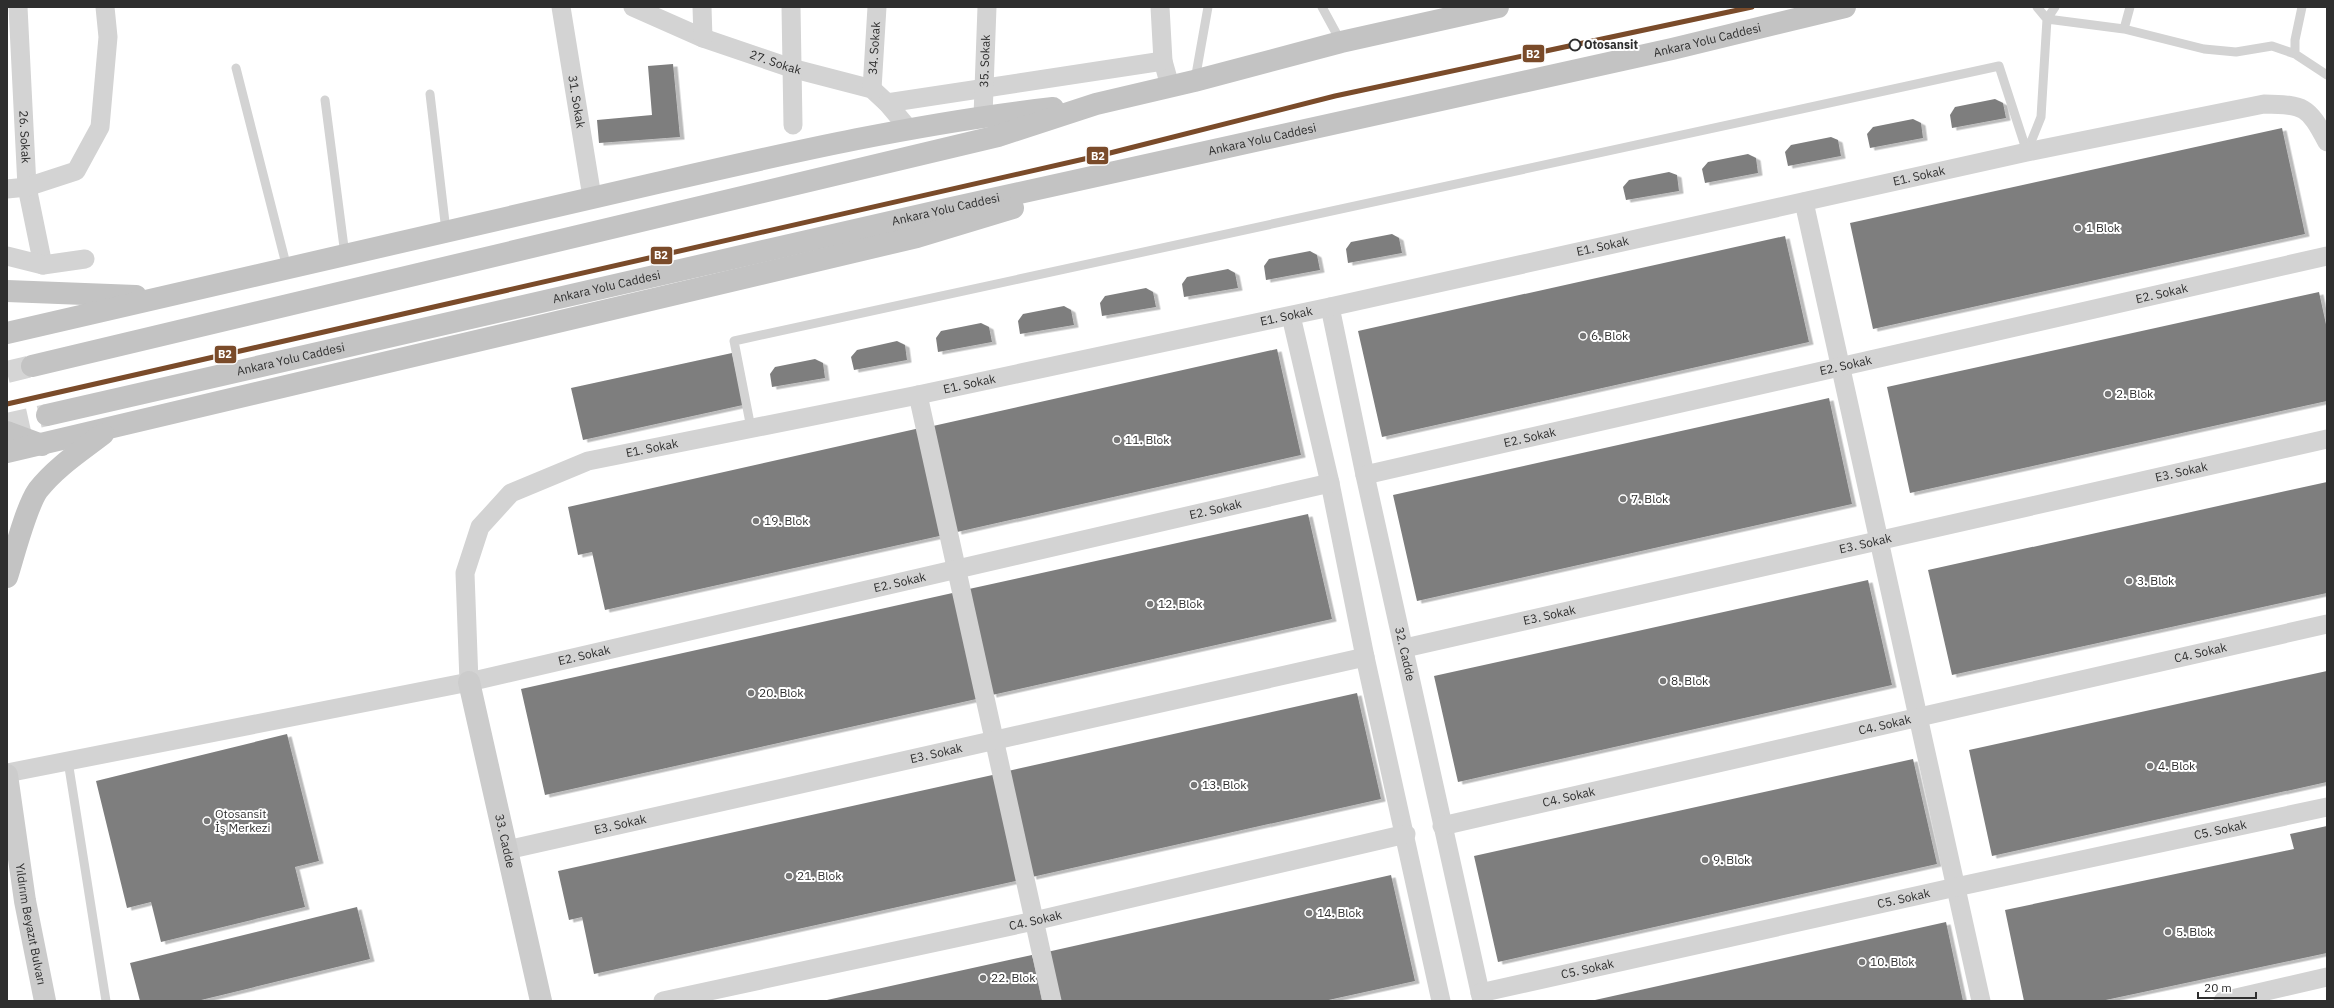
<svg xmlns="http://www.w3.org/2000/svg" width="2334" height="1008" font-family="'IBM Plex Sans',sans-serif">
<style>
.building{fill:#7e7e7e;filter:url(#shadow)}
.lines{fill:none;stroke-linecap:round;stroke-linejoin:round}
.trunk-tunnel{stroke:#d5d5d5;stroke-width:22;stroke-dasharray:22 11;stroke-linecap:butt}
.service{stroke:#d3d3d3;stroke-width:9}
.minor{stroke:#d3d3d3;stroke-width:19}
.secondary{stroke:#ccc;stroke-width:22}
.trunk{stroke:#c3c3c3;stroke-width:22}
.metro-1-casing{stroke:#fff;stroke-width:8}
.metro-1{stroke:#7a4b2a;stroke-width:5}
.stop-dot{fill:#fff;stroke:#2e2e2e;stroke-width:2}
.poi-dot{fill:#777;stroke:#fff;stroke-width:1.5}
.labels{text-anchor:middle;stroke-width:4;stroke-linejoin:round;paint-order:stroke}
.street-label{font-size:12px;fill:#2e2e2e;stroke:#fff}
.stop-label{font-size:12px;font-weight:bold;fill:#2e2e2e;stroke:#fff;text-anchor:start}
.poi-label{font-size:12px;fill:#2e2e2e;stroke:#fff;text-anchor:start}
.line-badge{stroke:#fff;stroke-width:1.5}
.badge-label{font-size:11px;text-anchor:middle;font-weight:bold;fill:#fff}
</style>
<defs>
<filter id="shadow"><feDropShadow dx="4.5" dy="2.5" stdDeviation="0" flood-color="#0004"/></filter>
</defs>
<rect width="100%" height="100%" fill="#fff"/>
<path class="building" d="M673,64L680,137L599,143L597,120L652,115L648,66Z
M1995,99L2003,103L2006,118L1952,128L1950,115L1955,107Z
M1913,119L1921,123L1923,138L1870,148L1867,134L1873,127Z
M2282,128L2305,234L1873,329L1850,223Z
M1831,137L1838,140L1841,156L1788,166L1785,152L1791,145Z
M1748,154L1756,158L1758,173L1705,183L1702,169L1708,162Z
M1669,172L1677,175L1679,191L1626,200L1623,187L1629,180Z
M1392,234L1399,238L1402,253L1348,263L1346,249L1351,242Z
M1785,236L1809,342L1382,437L1358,331Z
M1310,251L1317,255L1320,270L1266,280L1264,266L1269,259Z
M1228,269L1235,273L1238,288L1184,297L1182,284L1187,277Z
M1146,288L1153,292L1156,307L1102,316L1100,303L1105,296Z
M2319,292L2327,329V401L1910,493L1887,387Z
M1064,306L1071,310L1074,325L1020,334L1018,321L1023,314Z
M981,323L989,327L992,342L938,352L936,338L941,331Z
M897,341L905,345L907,360L854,370L851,357L857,350Z
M1277,349L1301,455L957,532L933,426Z
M732,353L743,405L583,440L571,388Z
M815,359L823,363L825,378L772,387L770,374L775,367Z
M1829,398L1852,504L1417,601L1393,495Z
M920,428L944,535L605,610L592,552L578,555L568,507Z
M2327,482V593L1952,675L1928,570Z
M1308,514L1332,619L992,695L969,589Z
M1868,580L1892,685L1458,782L1434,676Z
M957,592L981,698L545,795L521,689Z
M2327,671V782L1992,856L1969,750Z
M1357,693L1381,799L1032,877L1008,771Z
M287,734L319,861L295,867L305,907L161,942L151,902L127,908L96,781Z
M1913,759L1937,864L1498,962L1474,856Z
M997,774L1020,880L594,974L582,917L569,920L558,871Z
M2327,826V953L2101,1001H2024L2005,910L2294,849L2290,834Z
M1391,875L1415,981L1324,1001H1058L1047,952Z
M357,907L370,959L197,1001H140L130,963Z
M1946,922L1963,1001H1596L1595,1000Z
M1032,955L1042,1001H828L827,1000Z"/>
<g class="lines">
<path class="trunk-tunnel" d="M7,372L32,366
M7,424L47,415"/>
<path class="service" d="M1322,7L1341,42
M2037,7L2047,19L2124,29L2204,49L2236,52L2272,46L2295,54L2327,75
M2124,29L2130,7
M2295,54V40L2302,7
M236,68L287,268
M1195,80L1208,7
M430,94L446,231
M325,100L345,255
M2027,152L2041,117L2047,19L2055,7
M751,428L734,341L1999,66L2027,152
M68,761L106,1001"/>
<g class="minor">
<path id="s1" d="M18,7L27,187L43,265"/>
<path id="s2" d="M561,7L592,197"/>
<path id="s3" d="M633,7L703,38L791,68L872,89L887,103L908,128"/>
<path d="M702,7L703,38"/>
<path d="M791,7L793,125"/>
<path d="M1160,7L1163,61L1170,86"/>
<path id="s4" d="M872,89L877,7"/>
<path d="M887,103L1163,61"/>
<path id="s5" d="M983,116L987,7"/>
<path d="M7,189L27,187L76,171L100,127L108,37L105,7"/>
<path d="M1804,202L1981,1001"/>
<path d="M7,256L43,265L85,259"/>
<path id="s6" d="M1330,307L1365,475L1482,1001"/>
<path d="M1291,316L1330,483L1365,657L1441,1001"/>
<path d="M918,395L1052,1001"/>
<path id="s7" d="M1365,475L2327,256"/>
<path id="s8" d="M1405,648L2327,439"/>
<path id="s9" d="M469,682L465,573L480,527L511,493L588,461L918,395L1330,307L2027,152L2264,104C2305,105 2308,106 2327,142"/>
<path id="s10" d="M7,773L469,682L1330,483"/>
<path id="s11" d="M1442,826L2327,624"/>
<path id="s12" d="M507,850L1365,657"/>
<path id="s13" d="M1480,993L1956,887L2327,807"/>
<path id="s14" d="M663,1001L1034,921L1406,834"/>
<path d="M2223,1001L2327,977"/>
</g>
<g class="secondary">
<path id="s15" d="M469,682L541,1001"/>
<path id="s16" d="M7,775L25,901L45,1001"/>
</g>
<g class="trunk">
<path d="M7,291L136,296"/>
<path d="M7,333C224,285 440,231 657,183C788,153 918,123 1053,108"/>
<path d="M32,366L998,136L1096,104L1194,81L1341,42L1498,7"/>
<path id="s17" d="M47,415L947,209L1672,49L1845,7"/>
<path d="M7,432L42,445"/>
<path d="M7,452L917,237L1013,208"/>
<path d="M7,577C14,555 26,507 38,490C56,467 81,451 103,434"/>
</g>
<g class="metro-1-casing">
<path id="metro-1" d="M7,404L1106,154L1335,96L1752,7"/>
</g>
<use href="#metro-1" class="metro-1"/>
</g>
<circle class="stop-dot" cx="1575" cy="45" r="5.5"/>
<g class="poi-dot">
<circle cx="2078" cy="228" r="4"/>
<circle cx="1583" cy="336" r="4"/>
<circle cx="2108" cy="394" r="4"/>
<circle cx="1117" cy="440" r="4"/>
<circle cx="1623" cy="499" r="4"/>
<circle cx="756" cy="521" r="4"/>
<circle cx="2129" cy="581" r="4"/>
<circle cx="1150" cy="604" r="4"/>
<circle cx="1663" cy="681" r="4"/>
<circle cx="751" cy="693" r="4"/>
<circle cx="2150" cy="766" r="4"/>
<circle cx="1194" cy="785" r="4"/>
<circle cx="207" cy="821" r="4"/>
<circle cx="1705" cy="860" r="4"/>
<circle cx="789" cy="876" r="4"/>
<circle cx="1309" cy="913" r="4"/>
<circle cx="2168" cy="932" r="4"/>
<circle cx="1862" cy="962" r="4"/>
<circle cx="983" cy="978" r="4"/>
</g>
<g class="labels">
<g class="street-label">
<text dy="4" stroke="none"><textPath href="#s17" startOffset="1702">Ankara Yolu Caddesi</textPath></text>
<text dy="4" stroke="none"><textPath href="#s4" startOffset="41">34. Sokak</textPath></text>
<text dy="4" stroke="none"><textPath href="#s5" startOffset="55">35. Sokak</textPath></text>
<text dy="4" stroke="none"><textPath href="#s3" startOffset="153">27. Sokak</textPath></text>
<text dy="4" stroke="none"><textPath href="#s2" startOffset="96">31. Sokak</textPath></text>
<text dy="4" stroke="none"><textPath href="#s1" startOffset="130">26. Sokak</textPath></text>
<text dy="4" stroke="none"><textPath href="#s17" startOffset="1246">Ankara Yolu Caddesi</textPath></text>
<text dy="4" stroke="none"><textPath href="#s9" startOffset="1648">E1. Sokak</textPath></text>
<text dy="4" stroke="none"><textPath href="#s17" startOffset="922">Ankara Yolu Caddesi</textPath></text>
<text dy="4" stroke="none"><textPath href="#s9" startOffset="1324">E1. Sokak</textPath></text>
<text dy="4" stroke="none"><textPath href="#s17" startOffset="574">Ankara Yolu Caddesi</textPath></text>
<text dy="4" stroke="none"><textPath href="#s7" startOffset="817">E2. Sokak</textPath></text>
<text dy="4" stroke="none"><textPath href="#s9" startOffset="1000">E1. Sokak</textPath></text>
<text dy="4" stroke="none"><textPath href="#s17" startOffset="250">Ankara Yolu Caddesi</textPath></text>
<text dy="4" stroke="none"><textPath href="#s7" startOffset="493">E2. Sokak</textPath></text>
<text dy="4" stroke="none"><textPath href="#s9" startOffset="676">E1. Sokak</textPath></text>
<text dy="4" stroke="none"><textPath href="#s7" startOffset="169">E2. Sokak</textPath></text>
<text dy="4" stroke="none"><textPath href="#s9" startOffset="352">E1. Sokak</textPath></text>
<text dy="4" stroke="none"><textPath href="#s8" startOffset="796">E3. Sokak</textPath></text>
<text dy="4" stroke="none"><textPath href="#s10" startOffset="1237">E2. Sokak</textPath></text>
<text dy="4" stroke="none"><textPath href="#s8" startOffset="472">E3. Sokak</textPath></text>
<text dy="4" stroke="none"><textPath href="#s10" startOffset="913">E2. Sokak</textPath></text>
<text dy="4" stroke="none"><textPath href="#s8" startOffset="148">E3. Sokak</textPath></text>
<text dy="4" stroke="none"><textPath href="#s11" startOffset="778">C4. Sokak</textPath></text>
<text dy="4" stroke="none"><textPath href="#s6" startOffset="355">32. Cadde</textPath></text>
<text dy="4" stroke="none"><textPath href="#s10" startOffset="589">E2. Sokak</textPath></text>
<text dy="4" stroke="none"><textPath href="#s11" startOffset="454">C4. Sokak</textPath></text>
<text dy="4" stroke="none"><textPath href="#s12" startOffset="440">E3. Sokak</textPath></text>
<text dy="4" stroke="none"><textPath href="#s11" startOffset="130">C4. Sokak</textPath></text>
<text dy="4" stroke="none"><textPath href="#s12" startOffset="116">E3. Sokak</textPath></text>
<text dy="4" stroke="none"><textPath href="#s13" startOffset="758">C5. Sokak</textPath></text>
<text dy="4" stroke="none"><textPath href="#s15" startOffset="163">33. Cadde</textPath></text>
<text dy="4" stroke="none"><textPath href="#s13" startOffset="434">C5. Sokak</textPath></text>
<text dy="4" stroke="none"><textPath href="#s14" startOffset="381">C4. Sokak</textPath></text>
<text dy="4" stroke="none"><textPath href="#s16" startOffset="151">Yıldırım Beyazıt Bulvarı</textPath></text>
<text dy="4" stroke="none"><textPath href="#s13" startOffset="110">C5. Sokak</textPath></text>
</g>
<g class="stop-label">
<text x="1584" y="49">Otosansit</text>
</g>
<g class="poi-label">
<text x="2086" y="232">1 Blok</text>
<text x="1591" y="340">6. Blok</text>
<text x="2116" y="398">2. Blok</text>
<text x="1125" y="444">11. Blok</text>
<text x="1631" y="503">7. Blok</text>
<text x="764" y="525">19. Blok</text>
<text x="2137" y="585">3. Blok</text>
<text x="1158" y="608">12. Blok</text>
<text x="1671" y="685">8. Blok</text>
<text x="759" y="697">20. Blok</text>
<text x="2158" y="770">4. Blok</text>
<text x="1202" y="789">13. Blok</text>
<text x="215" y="818">Otosansit<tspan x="215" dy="14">İş Merkezi</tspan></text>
<text x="1713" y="864">9. Blok</text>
<text x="797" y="880">21. Blok</text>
<text x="1317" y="917">14. Blok</text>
<text x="2176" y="936">5. Blok</text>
<text x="1870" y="966">10. Blok</text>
<text x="991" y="982">22. Blok</text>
</g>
</g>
<g class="line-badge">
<rect x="1522" y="44" width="23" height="19" rx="4" fill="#7a4b2a"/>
<rect x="1086" y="146" width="23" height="19" rx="4" fill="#7a4b2a"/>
<rect x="650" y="246" width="23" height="19" rx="4" fill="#7a4b2a"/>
<rect x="214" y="345" width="23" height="19" rx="4" fill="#7a4b2a"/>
</g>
<g class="badge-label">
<text x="1533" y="58">B2</text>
<text x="1098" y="160">B2</text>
<text x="661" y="259">B2</text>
<text x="225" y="358">B2</text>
</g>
<rect width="2334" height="1008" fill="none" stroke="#2e2e2e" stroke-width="16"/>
<path d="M2198 992v6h58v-6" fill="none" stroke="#2e2e2e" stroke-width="2"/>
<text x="2204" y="992" font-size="12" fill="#2e2e2e" stroke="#ffffff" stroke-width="3" paint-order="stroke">20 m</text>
</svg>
